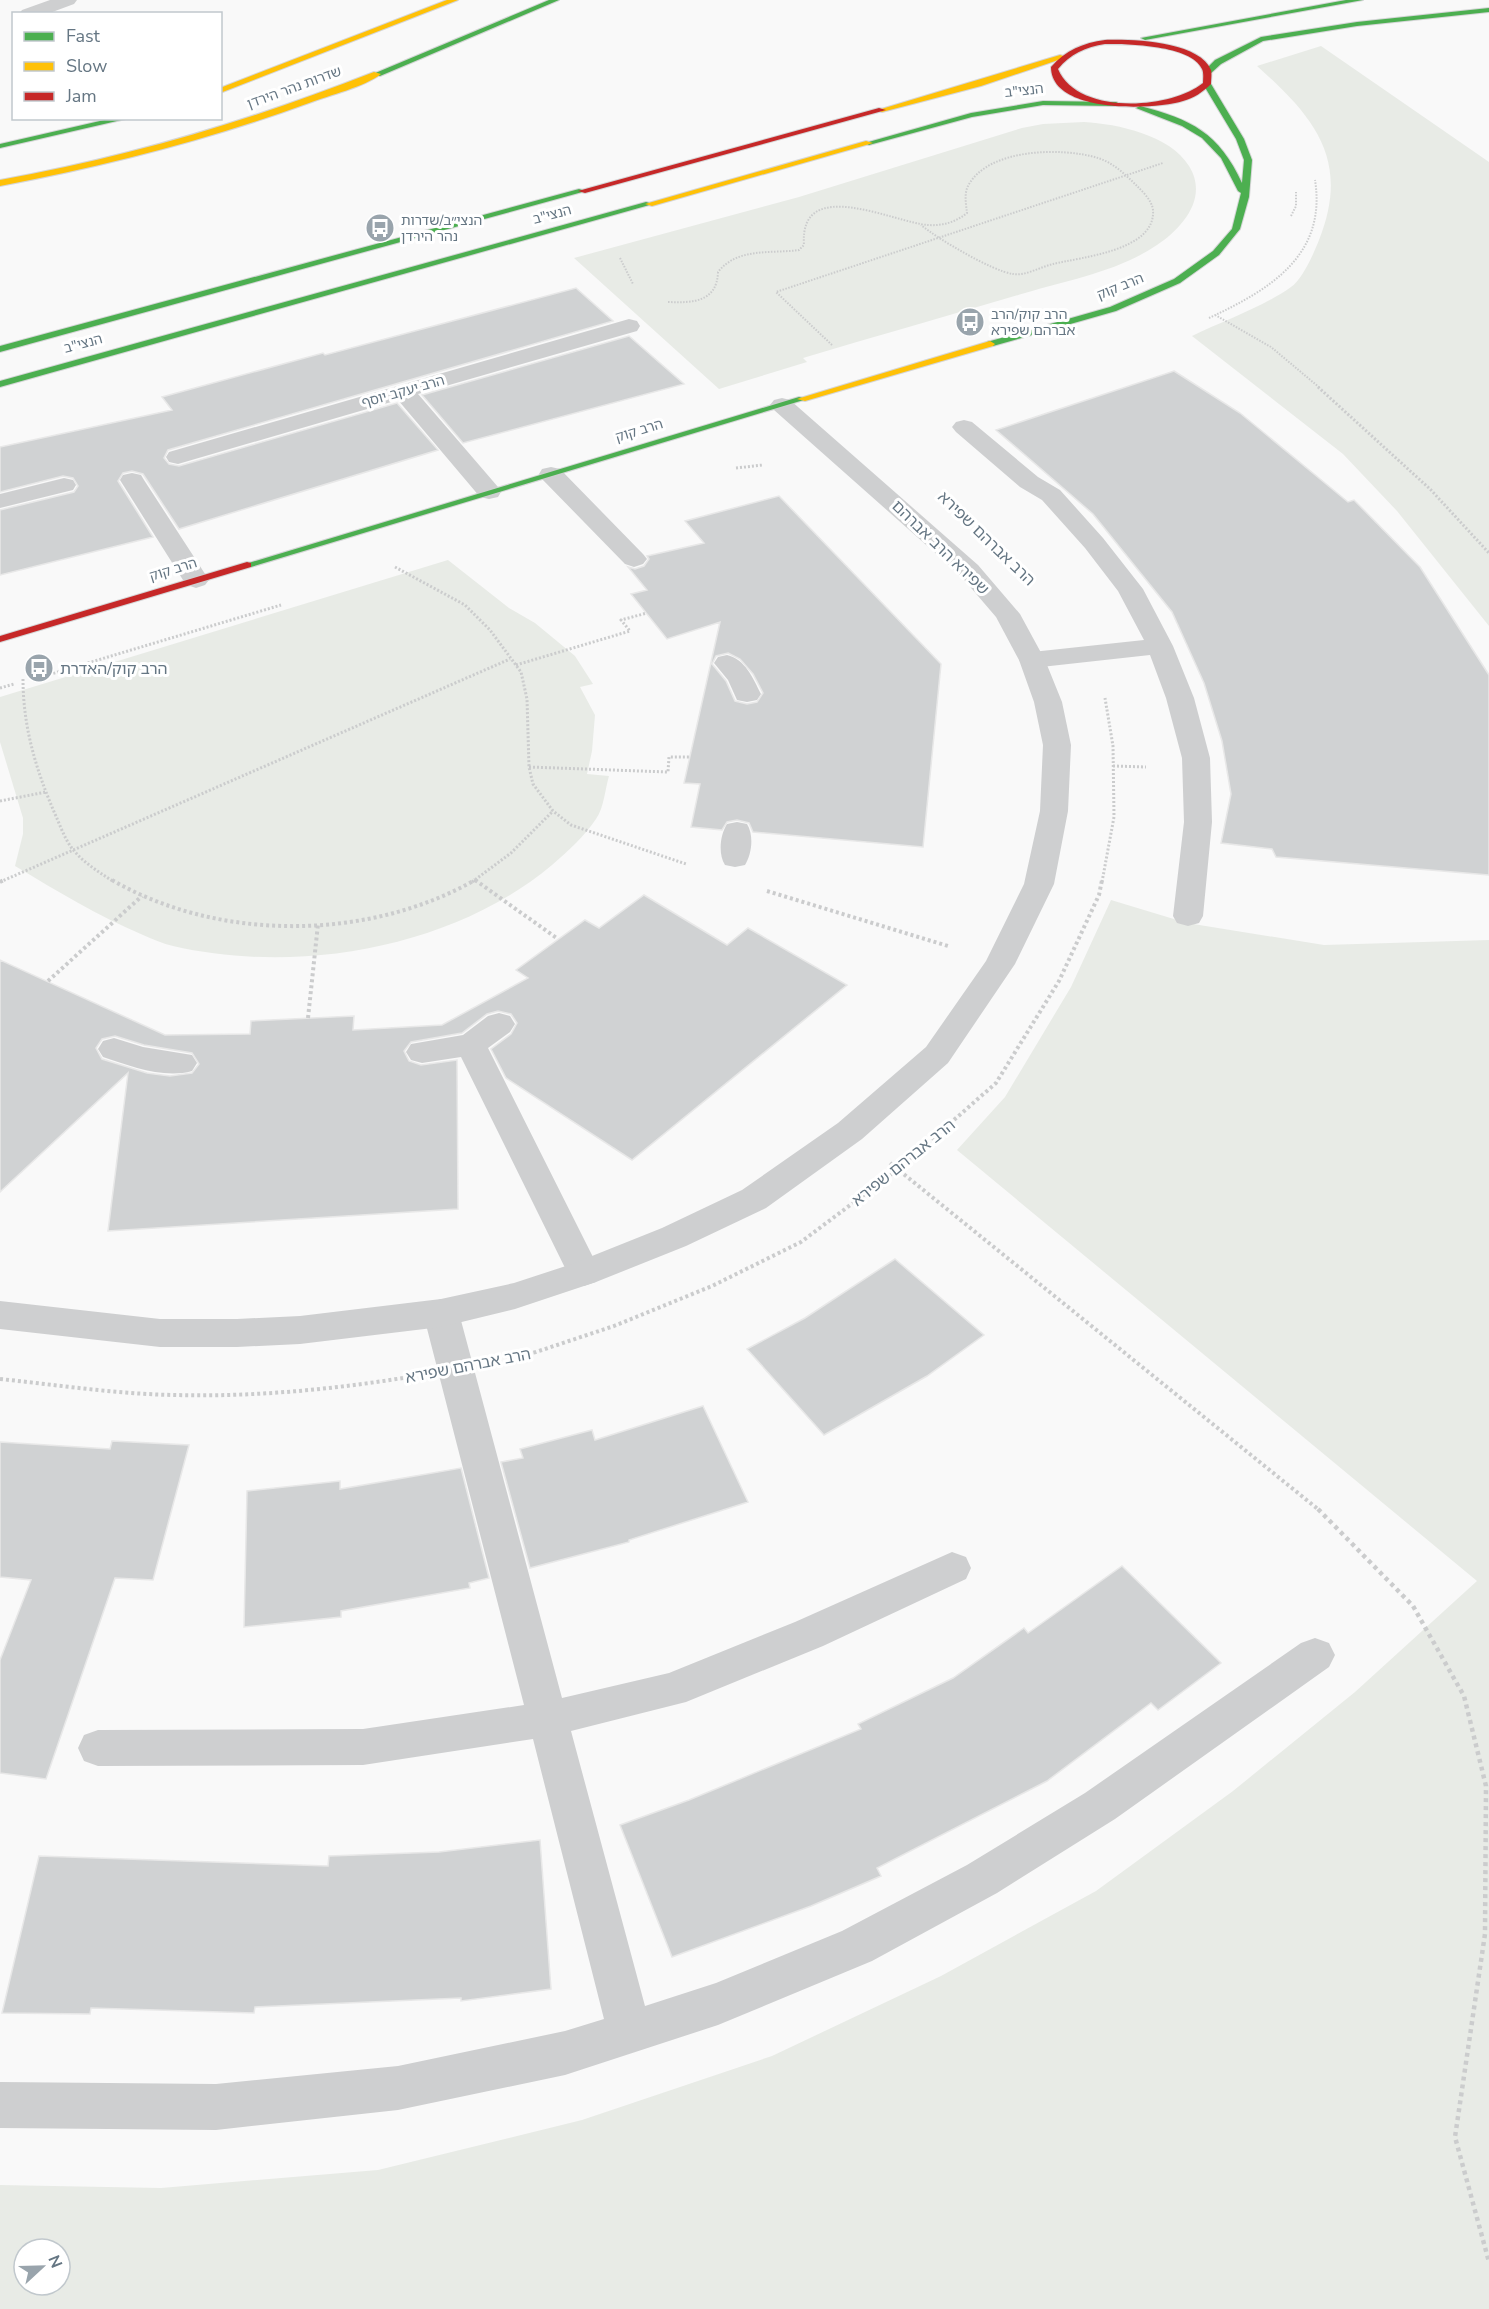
<svg xmlns="http://www.w3.org/2000/svg" width="1489" height="2309" font-family="'Nunito Sans','Noto Sans Hebrew',sans-serif">
<style>
.green{fill:#e8ebe6;fill-rule:evenodd}
.building{fill:#d0d2d3;stroke:#e8e8e8;stroke-width:1.5;fill-rule:evenodd}
.lines{fill:none;stroke-linecap:round;stroke-linejoin:round}
.fast-casing{stroke:#d5d6d7;stroke-width:2}
.slow-casing{stroke:#d5d6d7;stroke-width:2}
.jam-casing{stroke:#d5d6d7;stroke-width:2}
.path-far3{stroke:#cbcccd;stroke-width:2;stroke-dasharray:1.5 1.5;stroke-linecap:butt}
.path-far2{stroke:#cbcccd;stroke-width:3;stroke-dasharray:2 2;stroke-linecap:butt}
.path-far1{stroke:#cbcccd;stroke-width:4;stroke-dasharray:3 3;stroke-linecap:butt}
.path{stroke:#cbcccd;stroke-width:4.5;stroke-dasharray:4 4;stroke-linecap:butt}
.lane{fill:#cecfd0;fill-rule:evenodd}
.street{fill:#cecfd0;fill-rule:evenodd}
.fast{fill:#4caf50;fill-rule:evenodd}
.slow{fill:#ffc107;fill-rule:evenodd}
.jam{fill:#c62828;fill-rule:evenodd}
.labels{text-anchor:middle;stroke-width:6;stroke-linejoin:round;paint-order:stroke}
.far-street-label{font-size:14px;fill:#657683;stroke:#fff}
.far-poi-label{font-size:14px;fill:#657683;stroke:#fff;text-anchor:start}
.street-label{font-size:16px;fill:#657683;stroke:#fff}
.poi-label{font-size:16px;fill:#657683;stroke:#fff;text-anchor:start}
</style>
<rect width="100%" height="100%" fill="#f9f9f9"/>
<path class="green" d="M1321,46L1489,162V626L1397,511L1343,454L1192,336C1223,321 1263,307 1291,287C1302,280 1314,253 1319,240C1351,160 1314,117 1257,66Z
M1084,122C1118,124 1170,135 1189,166C1209,198 1182,228 1157,245C1119,271 1069,280 1025,293C951,315 877,336 803,358L807,362L719,389L574,258L799,197L1022,128L1043,124Z
M448,560L509,608L535,623L575,656L593,684L580,687L595,715L592,751L587,774L609,776C605,789 604,808 596,819C584,837 568,851 552,865C453,948 298,975 173,946C163,944 153,939 143,935C98,916 57,891 15,866L23,834V818L0,742V697Z
M1111,900L1187,923L1324,945L1489,940V2309H0V2185L161,2188L378,2170L582,2120L772,2056L941,1976L1096,1891L1233,1791L1355,1692L1477,1581L957,1150L1005,1097L1071,987ZM24,2249H60V2285H24Z"/>
<path class="building" d="M576,288L613,321L168,450L164,458L169,464L179,466L397,403L438,450L179,529L143,474L132,471L123,473L118,481L153,537L0,575V510L74,492L78,486L73,478L63,476L0,492V447L172,410L162,397L323,353L325,355Z
M629,336L684,384L463,443L422,395Z
M1174,371L1240,413L1348,502L1354,500L1420,567L1489,675V875L1276,857L1272,849L1221,843L1231,794L1222,741L1204,683L1172,612L1093,514L996,430Z
M779,496L941,664L923,847L753,832L749,823L737,820L727,822L722,830L691,827L700,784L684,783L720,622L667,639L631,594L647,590L628,567L635,569L644,566L649,559L647,556L704,543L685,521ZM728,653L740,659L753,674L763,693L757,702L747,704L735,701L726,681L712,664L716,656Z
M644,895L727,945L748,928L847,985L632,1160L506,1078L491,1049L511,1034L517,1023L511,1014L498,1011L487,1014L462,1033L411,1042L404,1051L409,1061L421,1065L457,1060L458,1209L108,1231L128,1073L0,1192V960L165,1035L250,1034L251,1021L354,1016L353,1030L442,1025L528,978L516,970L585,920L599,928ZM115,1036L144,1045L192,1053L199,1064L192,1073L170,1076L147,1073L102,1059L96,1048L102,1039Z
M895,1259L984,1335L927,1376L824,1435L747,1349L805,1318Z
M703,1406L748,1502L629,1540V1542L530,1568L501,1462L523,1458L520,1449L592,1430L595,1440Z
M112,1441L189,1445L153,1580L115,1578L46,1779L0,1773V1660L31,1580L0,1577V1442L110,1449Z
M461,1468L489,1578L469,1583L470,1588L341,1611V1617L244,1627L247,1491L340,1481V1489Z
M1122,1566L1221,1663L1158,1710L1151,1703L1047,1781L877,1868L881,1876L811,1906L672,1957L620,1825L689,1800L861,1729L858,1724L953,1678L1024,1628L1028,1633Z
M540,1840L551,1989L461,2001V1998L255,2007L254,2013L91,2008L90,2014L2,2013L39,1856L328,1866L329,1856L439,1852Z"/>
<g class="lines">
<g class="fast-casing">
<path id="fast" d="M549,0H559L380,76L373,74Z
M1346,0H1363L1145,40L1141,38Z
M1489,8V12L1357,26L1263,41L1221,64L1210,74L1203,72L1215,60L1261,37L1357,22Z
M1207,82L1211,84L1244,139L1252,160L1249,197L1240,229L1219,255L1180,283L1116,311L993,346H987V342L1110,307L1174,279L1213,251L1232,229L1241,193L1238,191L1221,158L1202,138L1182,126L1136,108L1140,106C1191,119 1219,133 1242,183L1244,160L1236,139L1203,84Z
M1043,101L1116,102L1120,104L1116,106L1043,105L972,117L869,145L865,143L971,113Z
M113,118H130L0,148V144Z
M579,189L586,191L0,352V346Z
M646,202L653,204L0,387V381Z
M799,397L807,399L251,567H243L242,565Z"/>
</g>
<g class="slow-casing">
<path id="slow" d="M447,0H458L220,93V88Z
M1060,55L1067,57L981,86L882,112L878,110Z
M374,72L381,74C364,87 330,95 309,103C208,140 105,166 0,186V180C129,157 252,120 374,72Z
M866,141L873,143L652,206L645,204Z
M990,341L995,344L993,346L805,401L797,399Z"/>
</g>
<g class="jam-casing">
<path id="jam" d="M1105,40C1131,39 1199,41 1211,70C1212,74 1211,80 1211,84C1203,92 1194,98 1183,101C1154,110 1051,114 1051,67C1066,50 1083,43 1105,40ZM1105,44C1128,44 1191,45 1202,69C1204,73 1203,79 1203,83C1170,110 1077,115 1058,69C1070,54 1086,47 1105,44Z
M879,108L886,110L585,193L578,191Z
M247,562L251,563V567L0,642V636Z"/>
</g>
<path class="path-far3" d="M1291,216L1296,206V192
M620,258L633,284
M668,302C693,303 717,302 718,272C738,247 770,254 799,250L804,245C799,174 895,223 928,225C943,226 956,222 967,213C966,204 964,194 968,186C988,148 1062,147 1098,158C1114,163 1127,176 1138,187C1144,193 1152,201 1153,210C1156,251 1081,257 1053,264C1040,267 1026,276 1013,274C992,271 938,239 921,225
M1215,315L1271,347L1320,388
M1209,318C1269,290 1327,256 1315,180
M832,345L776,292L1163,163"/>
<path class="path-far2" d="M1318,387L1430,489L1489,553
M736,468L763,465
M395,567L465,605L490,630L521,672L527,699L529,767L533,784L553,811L571,825L686,864
M516,665L630,631L621,620L647,613
M38,678L281,605
M23,679C23,727 36,770 55,814C60,825 64,837 71,847C82,862 99,872 114,882
M0,688L14,684
M1113,766L1146,767
M529,767L668,772L669,757H690
M0,801L46,792
M474,880L477,882
M0,882L510,659
M472,882L511,853L553,811
M1102,882L1114,817L1113,746L1105,698"/>
<path class="path-far1" d="M112,880C219,942 368,941 475,880
M475,880L558,939
M0,882L4,880
M767,891L948,946
M48,981L142,896
M308,1018L318,924
M890,1163L1319,1510
M510,1358L536,1352L614,1326L712,1286L801,1242L897,1170L996,1083L1059,981L1099,895L1102,880
M0,1379C58,1385 116,1394 174,1395C251,1397 327,1390 403,1378"/>
<path class="path" d="M1318,1509L1413,1606L1464,1696L1486,1786L1485,1934L1455,2137L1489,2262"/>
<path class="lane" d="M629,319L637,321L640,326L637,331L418,394L498,487L501,492L498,497L489,499L480,497L398,400L178,464L169,462L166,457L169,452Z
M964,420L972,422L1038,477L1060,490L1103,538L1143,589L1173,646L1194,698L1210,758L1212,822L1203,916L1199,923L1188,926L1177,923L1173,916L1184,822L1182,758L1166,698L1150,655L1032,668L1023,666L1019,660L1023,654L1032,652L1144,640L1118,591L1085,548L1042,500L1020,487L956,432L952,427L956,422Z
M551,467L560,469L643,554L647,559L643,564L634,567L625,564L542,479L539,474L542,469Z
M132,473L141,475L144,480L209,580L205,585L196,588L187,585L183,580L120,480L123,475Z
M64,478L73,480L76,485L73,490L0,508V494Z
M727,655C745,659 753,678 761,694L757,700L747,702L737,700L728,680L714,663L718,657Z
M737,822L747,824C754,835 752,854 745,865L735,867L725,865C718,854 720,835 727,824Z
M499,1013L510,1016L515,1024L510,1032L488,1048L601,1273L596,1282L584,1286L572,1282L461,1057L422,1063L411,1060L406,1052L411,1044L463,1035L488,1016Z
M114,1038L143,1047L192,1055L197,1063L192,1071C164,1079 130,1066 103,1057L98,1049L103,1041Z
M441,1299L453,1303L459,1313L562,1698L669,1673L795,1622L952,1552L966,1557L971,1568L966,1579L823,1646L686,1702L571,1731L645,2006L716,1983L842,1931L967,1865L1085,1793L1301,1643L1315,1638L1329,1643L1335,1655L1329,1667L1115,1819L997,1893L872,1961L718,2025L565,2075L398,2110L216,2130L0,2128V2082L216,2084L398,2066L565,2031L604,2019L533,1739L363,1765L98,1766L84,1761L78,1748L84,1735L98,1730L363,1729L524,1705L423,1313L429,1303Z"/>
<path class="street" d="M50,0H77L74,4L47,14H19L22,10Z
M782,398L790,400L978,565L1020,614L1045,660L1062,702L1071,745L1068,811L1054,884L1015,964L948,1063L862,1139L766,1208L686,1246L596,1282L515,1309L441,1327L300,1344L237,1347H160L0,1329V1301L160,1319H237L300,1316L441,1299L514,1283L572,1264L662,1228L742,1190L838,1123L926,1047L986,961L1024,884L1040,811L1043,745L1034,702L1019,660L996,617L960,575L774,410L770,405L774,400Z"/>
<use href="#fast" class="fast"/>
<use href="#slow" class="slow"/>
<use href="#jam" class="jam"/>
</g>
<defs>
<g id="bus-disc" transform="scale(1.5)"><circle r="9.5" fill="#99a4ac" stroke="#fff"/><path d="M-5-6H5V4H4V6H2V4H-2V6H-4V4H-5ZM-3.5-4V0h7V-4ZM-3.5 1.2v1.5H-2V1.2ZM2 1.2v1.5H3.5V1.2Z" fill="#fff"/></g>
</defs>
<g fill-rule="evenodd">
<use href="#bus-disc" x="380" y="228"/>
<use href="#bus-disc" x="970" y="322"/>
<use href="#bus-disc" x="39" y="668"/>
</g>
<g class="labels">
<g class="far-street-label">
<text transform="translate(294 87) rotate(-20)" y="5">שדרות נהר הירדן</text>
<text transform="translate(1024 90) rotate(-6)" y="5">הנצי"ב</text>
<text transform="translate(552 214) rotate(-15)" y="5">הנצי"ב</text>
<text transform="translate(1120 286) rotate(-22)" y="5">הרב קוק</text>
<text transform="translate(83 343) rotate(-15)" y="5">הנצי"ב</text>
<text transform="translate(403 391) rotate(-16)" y="5">הרב יעקב יוסף</text>
<text transform="translate(639 430) rotate(-17)" y="5">הרב קוק</text>
<text transform="translate(173 569) rotate(-17)" y="5">הרב קוק</text>
</g>
<g class="far-poi-label">
<text x="401" y="225">הנצי״ב/שדרות<tspan x="401" dy="16">נהר הירדן</tspan></text>
<text x="991" y="319">הרב קוק/הרב<tspan x="991" dy="16">אברהם שפירא</tspan></text>
</g>
<g class="street-label">
<text transform="translate(987 538) rotate(44)" y="6">הרב אברהם שפירא</text>
<text transform="translate(941 547) rotate(44)" y="6">שפירא הרב אברהם</text>
<text transform="translate(903 1162) rotate(-39)" y="6">הרב אברהם שפירא</text>
<text transform="translate(468 1365) rotate(-11)" y="6">הרב אברהם שפירא</text>
</g>
<g class="poi-label">
<text x="60" y="674">הרב קוק/האדרת</text>
</g>
</g>
<rect x="12" y="12" width="210" height="108" fill="#ffffff" stroke="#c1c8cd" stroke-width="1.5"/>
<rect x="24" y="32" width="30" height="9" fill="#4caf50" stroke="#c1c8cd" stroke-width="1.5"/>
<text x="66" y="42" font-size="18" fill="#657683">Fast</text>
<rect x="24" y="62" width="30" height="9" fill="#ffc107" stroke="#c1c8cd" stroke-width="1.5"/>
<text x="66" y="72" font-size="18" fill="#657683">Slow</text>
<rect x="24" y="92" width="30" height="9" fill="#c62828" stroke="#c1c8cd" stroke-width="1.5"/>
<text x="66" y="102" font-size="18" fill="#657683">Jam</text>
<g transform="translate(42 2267) rotate(68)"><circle r="28" fill="#ffffff" stroke="#c1c8cd" stroke-width="1.5"/>
<path d="M0-4.5L10 22L0 15L-10 22Z" fill="#99a4ac"/>
<text y="-9" font-size="16" font-weight="bold" text-anchor="middle" fill="#657683">N</text>
</g>
</svg>
